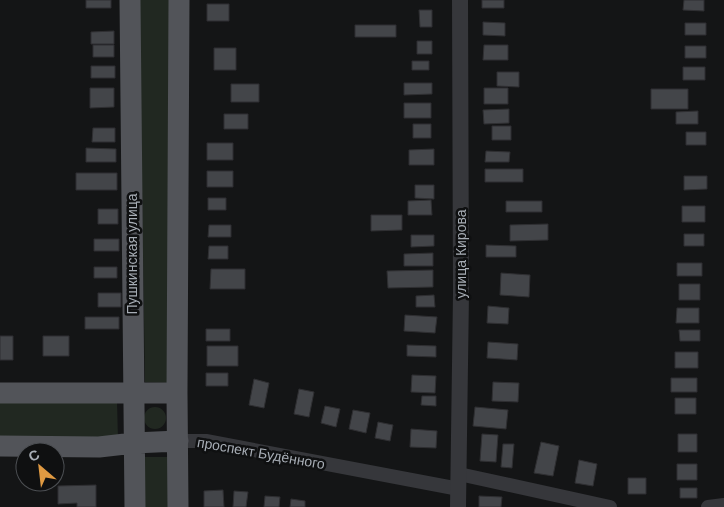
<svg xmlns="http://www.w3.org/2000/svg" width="724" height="507" font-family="Helvetica,sans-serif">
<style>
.green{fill:#212821}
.building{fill:#434549;stroke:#2f2f32}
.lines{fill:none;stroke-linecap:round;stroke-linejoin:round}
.minor{stroke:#36373b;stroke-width:14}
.tertiary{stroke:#36373b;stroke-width:16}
.primary{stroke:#525459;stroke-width:21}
.labels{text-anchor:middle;stroke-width:5;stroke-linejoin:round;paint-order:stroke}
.street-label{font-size:14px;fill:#a7adb5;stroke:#0f1011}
</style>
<rect width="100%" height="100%" fill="#141516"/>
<path class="green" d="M139,0H173L176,383L145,382Z
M117,401L118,439L0,438V403Z
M144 418a11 11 0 1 1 22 0a11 11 0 1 1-22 0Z
M143,457H172V507H144Z"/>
<path class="building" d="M86,0H111V8H86Z
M482,0H504V8H482Z
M684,0H704V11L683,10Z
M207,4H229V21H207Z
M419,10H432V27H420Z
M483,22L505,23V36L483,35Z
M685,23H706V35H685Z
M355,25H396V37H355Z
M114,31V44H91V32Z
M417,41H432V54H417Z
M93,45H114V57H93Z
M484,45H508V60H483Z
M685,46H706V58H685Z
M214,48H236V70H214Z
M412,61H429V70H412Z
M91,66H115V78H91Z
M683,67H705V80H683Z
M497,72H519V87L497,86Z
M404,83H432V94L404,95Z
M231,84H259V102H231Z
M90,88H114V107L90,108Z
M484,88H508V104H484Z
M651,89H688V109H651Z
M404,103H431V118H404Z
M509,109V123L484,124L483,110Z
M698,111V124H676V112Z
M224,114H248V129H224Z
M413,124H431V138H413Z
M492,126H511V140H492Z
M93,128H115V142H92Z
M686,132H706V145H686Z
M207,143H233V160H207Z
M86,148L116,149V162H86Z
M434,149V165H409V150Z
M486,151L510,152L509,162H485Z
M485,169H523V182H485Z
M207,171H233V187H207Z
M76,173H117V190H76Z
M684,176H707V189L684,190Z
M415,185H434V199L415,198Z
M208,198H226V210H208Z
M431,200L432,215H408V201Z
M506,201H542V212H506Z
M682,206H705V222H682Z
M98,209H118V224H98Z
M371,215H402V230L371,231Z
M548,224V240L510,241V225Z
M209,225H231V237H208Z
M684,234H704V246H684Z
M411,235H434V246L411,247Z
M94,239H119V251H94Z
M486,245L516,246V257H486Z
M209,246H228V259H208Z
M433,253V266H404V254Z
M677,263H702V276H677Z
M94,267H117V278H94Z
M211,269H245V289H210Z
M433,270V287L388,288L387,271Z
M501,273L530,275L529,297L500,295Z
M679,284H700V300H679Z
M98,293H121V307H98Z
M434,295L435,307H416V296Z
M488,306L509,308L508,324L487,323Z
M677,308H699V323H676Z
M405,315L437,317L435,333L404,331Z
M85,317H119V329H85Z
M206,329H230V341H206Z
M679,330H700V341H680Z
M0,336H13V360H0Z
M43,336H69V356H43Z
M488,342L518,344L517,360L487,358Z
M407,345L436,346V357L407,356Z
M207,346H238V366H207Z
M675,352H698V368H675Z
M206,373H228V386H206Z
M412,375L436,376L435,393L411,392Z
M671,378H697V392H671Z
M254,379L269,383L264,408L249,405Z
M493,382L519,383L518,402L492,401Z
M299,389L314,392L309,417L294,414Z
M422,396H436V406L421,405Z
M675,398H696V414H675Z
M325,406L340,409L336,427L321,423Z
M475,407L508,410L506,429L473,426Z
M353,410L370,413L366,433L349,429Z
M378,422L393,425L390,441L375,438Z
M411,429L437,431L436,448L410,447Z
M482,434L498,435L496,462L480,461Z
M678,434H697V452H678Z
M541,442L559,446L553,476L534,473Z
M503,444H514L512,468L501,467Z
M579,460L597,464L593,486L575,483Z
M677,464H697V480H677Z
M628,478H646V494H628Z
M96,485V507H77V503L58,504V486Z
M680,488H697V498H680Z
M223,490L224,507H204V491Z
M234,491L248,492L246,507H233Z
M265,496L280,497L279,507H264Z
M479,496L502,497L501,507H479Z
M291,499L305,501V507H290Z"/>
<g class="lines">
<path class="minor" d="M178,441H206L459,489
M459,474L610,507
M708,507L724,505"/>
<path class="tertiary" d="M458,507L461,293L460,0"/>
<path class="primary" d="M130,0L135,507
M0,393H177
M0,446L99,447L134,443L178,441
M178,507L177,393L179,0"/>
</g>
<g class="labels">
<g class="street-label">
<text transform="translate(132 254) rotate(-90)" y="5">Пушкинская улица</text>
<text transform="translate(461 254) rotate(-90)" y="5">улица Кирова</text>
<text transform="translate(261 453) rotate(10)" y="5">проспект Будённого</text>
</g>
</g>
<g transform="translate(40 467) rotate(332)"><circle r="24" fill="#0f1011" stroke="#4c4f53"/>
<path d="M0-4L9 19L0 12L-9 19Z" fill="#e09a42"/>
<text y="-8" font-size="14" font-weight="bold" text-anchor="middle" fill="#a7adb5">С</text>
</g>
</svg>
